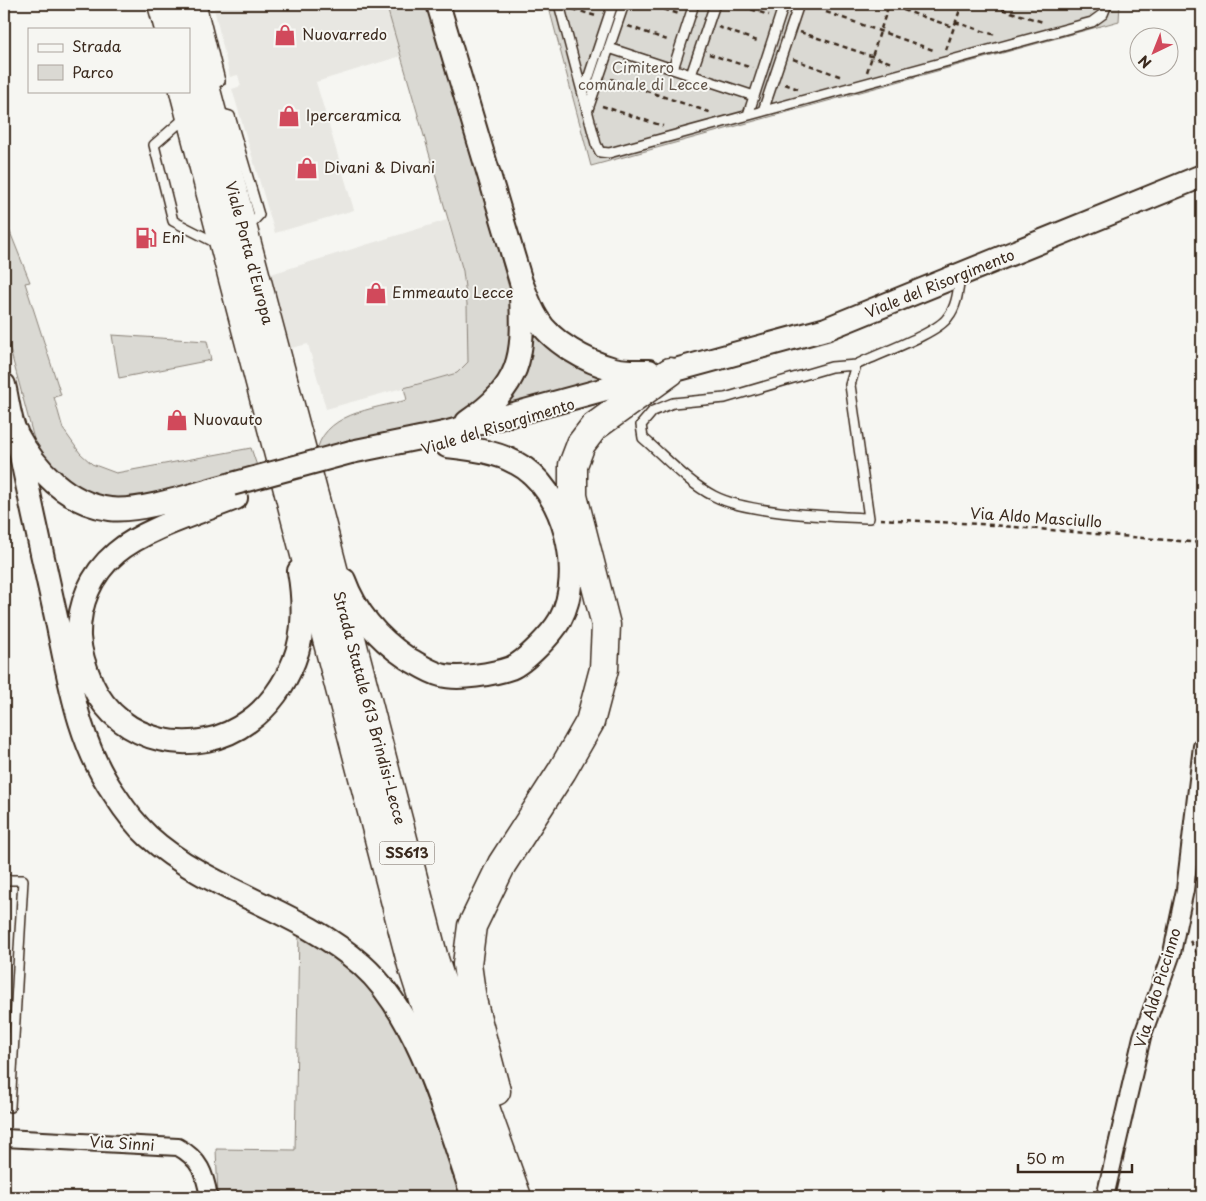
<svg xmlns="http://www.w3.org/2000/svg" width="1206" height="1201" font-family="'Playpen Sans',sans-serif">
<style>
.built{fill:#e8e7e2}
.green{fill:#dad9d3;stroke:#8a8278}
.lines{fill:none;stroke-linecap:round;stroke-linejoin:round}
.lane-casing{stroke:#3b2a1e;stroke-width:12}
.street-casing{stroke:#3b2a1e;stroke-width:20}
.secondary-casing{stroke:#3b2a1e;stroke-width:26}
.highway-casing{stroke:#3b2a1e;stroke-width:31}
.path{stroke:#3b2a1e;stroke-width:2.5;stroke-dasharray:5 4;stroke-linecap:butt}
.lane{stroke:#f6f6f2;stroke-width:9}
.street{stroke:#f6f6f2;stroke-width:16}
.secondary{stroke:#f6f6f2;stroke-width:22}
.highway{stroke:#f6f6f2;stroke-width:28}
.secondary-bridge-casing{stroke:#3b2a1e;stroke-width:26;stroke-linecap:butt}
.secondary-bridge{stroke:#f6f6f2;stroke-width:22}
.labels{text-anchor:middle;stroke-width:4;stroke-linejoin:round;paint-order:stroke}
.shield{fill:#f6f6f2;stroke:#73675e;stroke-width:1}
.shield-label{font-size:14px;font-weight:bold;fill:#3b2a1e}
.poi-label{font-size:15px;fill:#3b2a1e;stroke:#f6f6f2;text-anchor:start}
.park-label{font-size:15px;fill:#63564b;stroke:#f6f6f2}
.street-label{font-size:15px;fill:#3b2a1e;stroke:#f6f6f2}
</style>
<rect width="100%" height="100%" fill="#f6f6f2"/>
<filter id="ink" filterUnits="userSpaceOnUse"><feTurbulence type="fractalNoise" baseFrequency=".02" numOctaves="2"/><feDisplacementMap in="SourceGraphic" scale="10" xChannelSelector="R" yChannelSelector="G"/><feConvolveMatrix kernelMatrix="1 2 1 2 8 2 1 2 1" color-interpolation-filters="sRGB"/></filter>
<g filter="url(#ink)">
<path class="built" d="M213,4H386L401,56L316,82L354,210L275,233L232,89L241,86L238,75L230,77Z
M447,220L463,271L467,304L468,362L457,373L326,409L308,344L291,348L271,274Z"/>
<path class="green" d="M386,4H430L513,302L516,329L505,375L457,418L316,456C321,413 373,409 407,400L404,388L457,373L468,362L467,304L463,271Z
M548,4H1120L1119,21L591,166Z
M4,217L30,282L25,283L61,395L54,397L63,429L80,453L92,464L116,473L251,448L259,472L139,504L80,492L53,472L35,443L4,327Z
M530,322L608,377L504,407Z
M112,335L207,341L211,360L119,378Z
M299,931L363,978L403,1037L463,1197H218L216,1149L295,1150Z"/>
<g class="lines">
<g class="lane-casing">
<path id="lane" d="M201,4L220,81L207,87
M559,4L596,144L600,152L609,153L1092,22L1103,14L1107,4
M816,4H819
M609,48L754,96
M673,69L694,4
M691,75L715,4
M583,94L613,4
M763,111L799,4
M216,112L230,116L259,215L247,228
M587,112L624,4
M748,115L784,4
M186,117L154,145L173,221L218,244
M856,365L831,367L725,398L673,403L653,411L641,425L643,438C665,457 688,483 714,496C749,514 828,516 869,518L850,385L856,365C877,354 937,334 948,317C957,306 958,291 960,277
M4,880H23L10,1107"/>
</g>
<g class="street-casing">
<path id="street" d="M4,1138L178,1147C200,1159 205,1174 209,1197
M1105,1197L1142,1037L1172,953L1178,923L1185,890L1202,746"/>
</g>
<g class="secondary-casing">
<path id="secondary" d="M438,4L521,282C526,294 530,307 537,318C551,342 587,362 614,369C625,372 638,371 649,371
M4,385C8,400 9,419 16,433C35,469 68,504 110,509C139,513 201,492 232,484
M467,422C521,385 524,358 521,296
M16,432C29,494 42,555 56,617C69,678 78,743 115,795C124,809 136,825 148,836C208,891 299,909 362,965C420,1016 448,1125 473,1197
M351,452L444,433L826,329L1202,176
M236,498C201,512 144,529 116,553C91,574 78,605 79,637C80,654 85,668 92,684C119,744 197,760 249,721C269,707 285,684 294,661C305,634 304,599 299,571
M344,580C356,613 379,639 407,658C418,664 429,672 441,675C458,680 494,674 511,668C525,662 552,634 560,620C585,574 565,488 516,463C494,451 472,449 447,446"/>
</g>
<g class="highway-casing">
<path id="highway" d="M162,4L169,29
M183,4L316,503L434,959L453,1018L517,1197
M184,91L412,965L455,1099L493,1197
M496,1091L472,1000L467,964L472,926L502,864L562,771L590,722L604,669L606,625L573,496V465L581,444L594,427L670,372"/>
</g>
<path class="path" d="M647,4L679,14
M734,4L769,15
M886,4L953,27
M985,4L1043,22
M1073,4L1090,9
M573,9L596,16
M826,12L936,51
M955,22L995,35
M628,26L670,41
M718,27L760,42
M800,32L892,63
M946,50L962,4
M709,54L752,68
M793,59L842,77
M867,72L889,4
M611,79L712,113
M785,84L798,89
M602,106L663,126
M880,519L980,524L1202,543
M1190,941L1202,961"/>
<use href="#lane" class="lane"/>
<use href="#street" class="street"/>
<use href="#secondary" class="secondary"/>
<use href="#highway" class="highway"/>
<g class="secondary-bridge-casing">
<path id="secondary-bridge" d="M232,484L351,452"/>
</g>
<use href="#secondary-bridge" class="secondary-bridge"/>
</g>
</g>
<defs>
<g id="shop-bare" transform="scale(1.725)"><path d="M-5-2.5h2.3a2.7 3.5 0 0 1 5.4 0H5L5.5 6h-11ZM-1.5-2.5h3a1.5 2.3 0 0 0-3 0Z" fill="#d1495b" stroke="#f6f6f2" stroke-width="2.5" paint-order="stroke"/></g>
<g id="fuel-bare" transform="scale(1.725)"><path d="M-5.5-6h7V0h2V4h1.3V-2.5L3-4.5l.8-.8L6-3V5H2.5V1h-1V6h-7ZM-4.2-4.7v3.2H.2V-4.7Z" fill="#d1495b" stroke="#f6f6f2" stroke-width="2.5" paint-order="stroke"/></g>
</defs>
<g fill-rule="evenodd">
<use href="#shop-bare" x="285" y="35"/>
<use href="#shop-bare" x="289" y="116"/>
<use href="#shop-bare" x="307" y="168"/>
<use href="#fuel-bare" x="146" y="238"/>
<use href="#shop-bare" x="376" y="293"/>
<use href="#shop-bare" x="177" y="420"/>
</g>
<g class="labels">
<rect class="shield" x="379.5" y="841.5" width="55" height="23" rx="4"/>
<g class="shield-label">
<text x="407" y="858">SS613</text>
</g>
<g class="poi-label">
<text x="302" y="40">Nuovarredo</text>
<text x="306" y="121">Iperceramica</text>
<text x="324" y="173">Divani &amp; Divani</text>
<text x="162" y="243">Eni</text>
<text x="392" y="298">Emmeauto Lecce</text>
<text x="193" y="425">Nuovauto</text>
</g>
<g class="park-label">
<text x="643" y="73">Cimitero<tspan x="643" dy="17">comunale di Lecce</tspan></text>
</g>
<g class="street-label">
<text transform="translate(249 253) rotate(75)" y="5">Viale Porta d'Europa</text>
<text transform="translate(940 284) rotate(-22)" y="5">Viale del Risorgimento</text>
<text transform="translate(498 427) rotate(-17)" y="5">Viale del Risorgimento</text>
<text transform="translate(1036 518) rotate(4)" y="5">Via Aldo Masciullo</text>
<text transform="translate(369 708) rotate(75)" y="5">Strada Statale 613 Brindisi-Lecce</text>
<text transform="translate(1158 988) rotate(-73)" y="5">Via Aldo Piccinno</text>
<text transform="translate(122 1144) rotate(3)" y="5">Via Sinni</text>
</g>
</g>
<rect width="1206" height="1201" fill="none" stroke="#f6f6f2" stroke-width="20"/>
<rect x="10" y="10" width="1186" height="1181" fill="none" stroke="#3b2a1e" stroke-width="2" filter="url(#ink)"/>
<rect x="28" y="28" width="162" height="65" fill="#f6f6f2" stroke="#aba49d"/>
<rect x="38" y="44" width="25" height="8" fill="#f6f6f2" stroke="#aba49d"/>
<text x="72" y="52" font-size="15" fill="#3b2a1e">Strada</text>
<rect x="38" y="65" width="25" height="15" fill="#dad9d3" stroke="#aba49d"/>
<text x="72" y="78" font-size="15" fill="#3b2a1e">Parco</text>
<g transform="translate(1154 52) rotate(223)"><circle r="24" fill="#f6f6f2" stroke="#aba49d"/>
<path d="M0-4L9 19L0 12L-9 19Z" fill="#d1495b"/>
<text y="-8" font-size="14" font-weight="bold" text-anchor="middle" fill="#3b2a1e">N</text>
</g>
<path d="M1018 1164v8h114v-8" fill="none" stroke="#3b2a1e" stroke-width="2.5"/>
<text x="1026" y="1164" font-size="15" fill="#3b2a1e" stroke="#f6f6f2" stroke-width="4" paint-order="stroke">50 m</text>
</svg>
